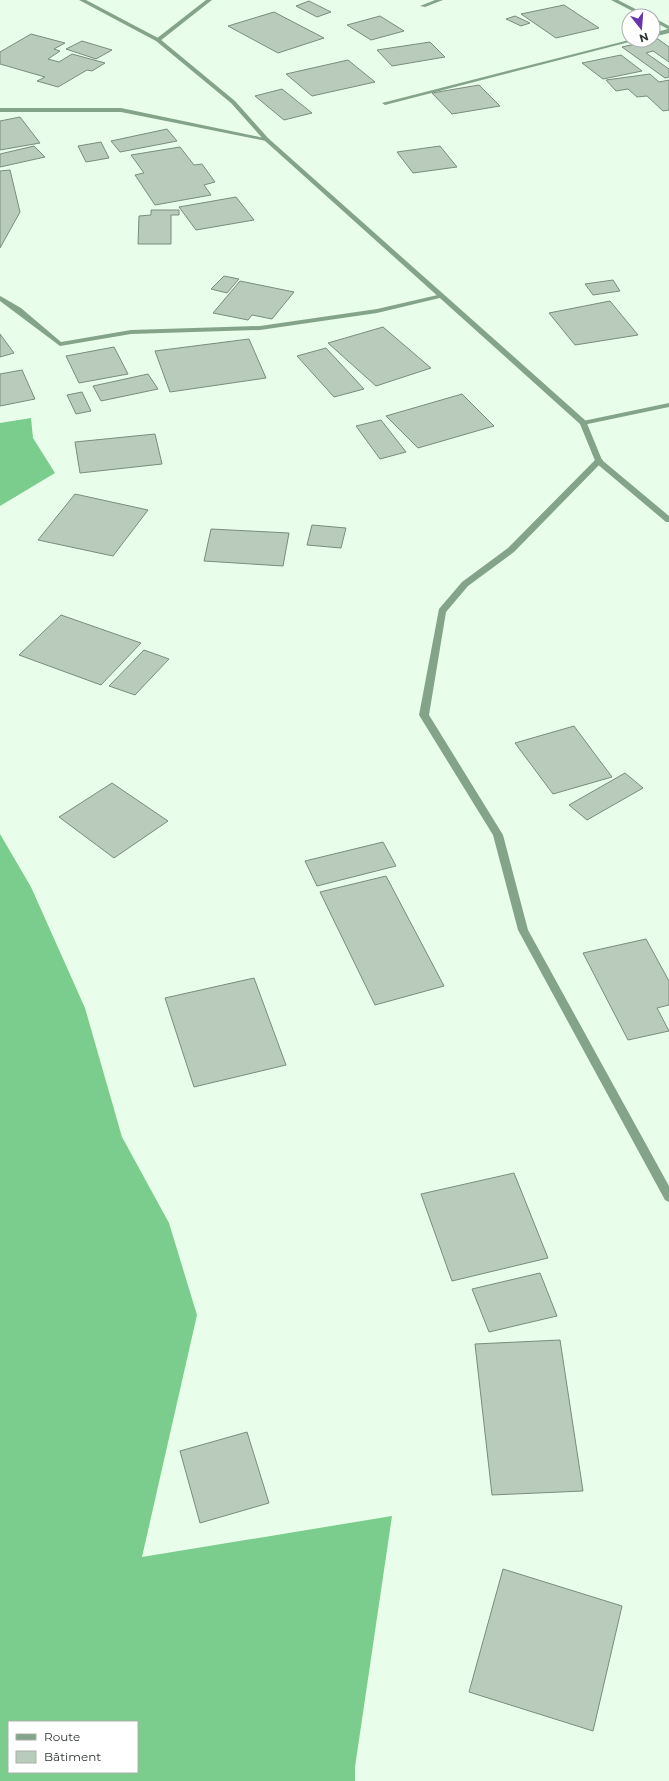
<svg xmlns="http://www.w3.org/2000/svg" width="669" height="1781" font-family="Montserrat,sans-serif">
<style>
.forest{fill:#7bcd8d;fill-rule:evenodd}
.building{fill:#b9ccbc;stroke:#7a8d7d}
.lines{fill:none;stroke-linecap:round;stroke-linejoin:round}
.minor{fill:#83a488;fill-rule:evenodd}
.tertiary{fill:#83a488;fill-rule:evenodd}
</style>
<rect width="100%" height="100%" fill="#e9fdeb"/>
<path class="forest" d="M31,418L33,438L55,473L0,506V423Z
M0,834L31,887L85,1008L122,1137L169,1223L197,1315L142,1557L392,1516L355,1767V1781H0ZM9,1722H137V1772H9Z"/>
<path class="building" d="M309,1L331,12L317,17L296,6Z
M564,5L599,28L556,38L521,14Z
M274,12L324,38L278,53L228,26Z
M380,16L404,31L371,40L347,25Z
M515,16L530,23L521,26L506,19Z
M31,34L65,43L54,49L60,51L48,59L59,62L72,54L105,63L92,71L87,70L58,87L37,81L45,77L0,64V52Z
M658,39L669,47V62L653,51L646,53L669,69V77L665,78L622,47Z
M82,41L112,50L96,59L66,49Z
M430,42L445,57L392,66L377,50Z
M621,55L642,71L603,79L582,63Z
M348,60L375,82L312,96L286,74Z
M650,74L659,82L669,80V110L663,111L647,96L637,97L628,89L616,91L606,80Z
M479,85L500,106L452,114L432,93Z
M282,89L312,113L284,120L255,96Z
M20,117L40,143L0,150V121Z
M167,129L177,141L120,152L111,141Z
M101,142L109,158L86,162L78,146Z
M34,146L45,157L0,167V154Z
M440,146L457,167L413,173L397,152Z
M180,147L194,165L202,164L215,182L204,185L211,195L155,205L135,175L144,173L131,155Z
M10,170L20,212L0,248V171Z
M236,197L254,220L196,230L179,207Z
M151,210H179V215H171V244H138L139,216L151,215Z
M224,276L239,279L227,293L211,289Z
M613,280L620,291L593,295L585,284Z
M240,281L294,292L272,319L252,315L248,320L213,313Z
M610,301L638,335L575,345L549,313Z
M383,327L431,368L376,386L328,343Z
M0,334L14,353L0,357Z
M249,339L266,378L170,392L155,351Z
M114,347L128,374L79,383L66,356Z
M326,348L364,389L334,397L297,356Z
M22,370L35,399L0,406V374Z
M148,374L158,389L101,401L93,386Z
M82,392L91,411L76,414L67,395Z
M462,394L494,426L418,448L386,416Z
M381,420L406,452L380,459L356,426Z
M155,434L162,464L80,473L75,442Z
M75,494L148,510L113,556L38,540Z
M312,525L346,528L341,548L307,545Z
M211,529L289,533L283,566L204,561Z
M61,615L141,643L101,685L19,655Z
M144,650L169,659L135,695L109,686Z
M574,726L612,777L553,794L515,743Z
M625,773L643,788L587,820L569,805Z
M112,783L168,821L114,858L59,817Z
M383,842L396,866L317,886L305,861Z
M386,876L444,986L375,1005L320,892Z
M646,939L669,981V1005L657,1008L669,1031L628,1040L583,953Z
M254,978L286,1065L194,1087L165,998Z
M514,1173L548,1258L452,1281L421,1194Z
M540,1273L557,1316L489,1332L472,1289Z
M560,1340L583,1491L492,1495L475,1344Z
M247,1432L269,1503L200,1523L180,1451Z
M503,1569L622,1606L593,1731L469,1692Z"/>
<g class="lines">
<path class="minor" d="M206,0H212L160,41H156V39Z
M435,0H443L425,7L420,6Z
M611,0H618L649,16H642Z
M653,17L669,26V33L653,37V33L668,29L653,21Z
M629,40H637L385,105L382,103Z
M0,108H121L269,139L266,141L121,112H0Z
M442,294L444,295V297L377,313L260,330L131,334L60,346L0,301V296L2,297L21,308L61,342L131,330L260,326L377,309Z
M669,403V407L583,425L579,423L583,421Z
M596,459H602L603,461L514,552L468,586L446,612L429,715L503,835L528,930L669,1186V1202L665,1200L518,930L493,835L419,715L439,609L462,582L508,548Z"/>
<path class="tertiary" d="M79,0H86L160,39L235,101L268,138L586,421L602,460L669,516V522H666L596,463L580,424L264,140L231,103L156,41Z"/>
</g>
<rect x="8" y="1721" width="130" height="52" fill="#ffffff" stroke="#acafac"/>
<rect x="16" y="1734" width="20" height="6" fill="#83a488" stroke="#acafac"/>
<text x="44" y="1741" font-size="12" fill="#2f3630">Route</text>
<rect x="16" y="1751" width="20" height="12" fill="#b9ccbc" stroke="#acafac"/>
<text x="44" y="1761" font-size="12" fill="#2f3630">Bâtiment</text>
<g transform="translate(641 28) rotate(163)"><circle r="19" fill="#ffffff" stroke="#acafac"/>
<path d="M0-3L7 15L0 10L-7 15Z" fill="#6934ab"/>
<text y="-6" font-size="11" font-weight="bold" text-anchor="middle" fill="#2f3630">N</text>
</g>
</svg>
